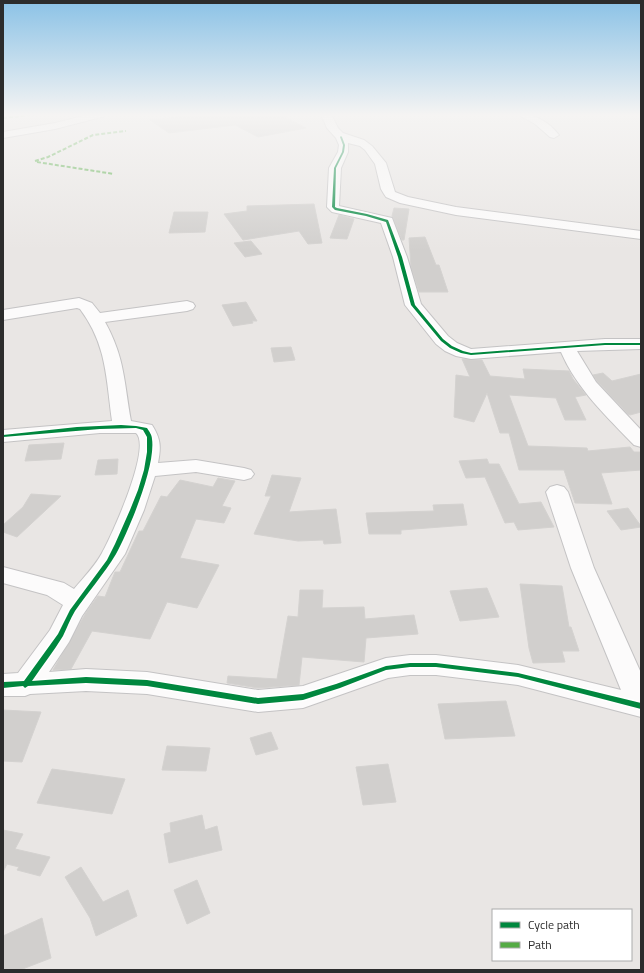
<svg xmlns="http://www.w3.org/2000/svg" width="644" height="973" font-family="'Titillium Web',sans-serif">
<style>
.building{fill:#d1cfcd;stroke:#d4d2d0}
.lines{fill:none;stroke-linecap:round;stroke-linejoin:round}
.street-casing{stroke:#c4c3c4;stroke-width:2}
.street{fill:#fcfbfb;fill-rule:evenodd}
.quiet{stroke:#54ab44;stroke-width:2;stroke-dasharray:4 2;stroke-linecap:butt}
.cycleway-casing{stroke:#fff;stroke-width:3}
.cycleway{fill:#00873e;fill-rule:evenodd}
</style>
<rect width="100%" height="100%" fill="#e9e6e4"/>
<path class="building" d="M205,114H279L306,128L258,137L235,125L169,133L150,120Z
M314,204L322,243L308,244L299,231L243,240L224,214L247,211V206Z
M394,208L409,209L404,240H402L392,216Z
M174,212H208L205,232L169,233Z
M339,215L354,219L347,239L330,238Z
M425,237L436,265H439L448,292H419L411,267L409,238Z
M251,241L262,254L245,257L234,243Z
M246,302L257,321H252L253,323L233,326L222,305Z
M291,347L295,360L274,362L271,348Z
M462,359L471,360H482L490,376L525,379L523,369L569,371L573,379L586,395L575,397L586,420H565L556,398L509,395L528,446L587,448L588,451L630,447L634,452H641V470L601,473L612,504L575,503L564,470H519L509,433H500L487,393L474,422L454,417L456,375L470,377Z
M603,373L612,381L641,374V412L630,415L628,414L597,381L593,375Z
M64,443L61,459L25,461L29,445Z
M118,459L117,474L95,475L98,460Z
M487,459L489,464H499L519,504L541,502L554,527L518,530L514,522L505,523L485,477L466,478L459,461Z
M272,475L301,478L289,512L336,509L341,543L324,544L323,540L298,541L254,534L271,496H265Z
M218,478L235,481L222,506L231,508L224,523L196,519L180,558L219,565L197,608L167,602L150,639L92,631L71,669L53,670L87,611L98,596L105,597L115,572H120L139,531H143L161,496L167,497L180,480L213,487Z
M31,494L61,496L17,537L3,532V525L23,507Z
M463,504L467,525L401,530V534H369L366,513L434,511L433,505Z
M628,508L641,526V527L621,530L607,511Z
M520,584L562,586L569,627H571L579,651H562L565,662L533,663L529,648Z
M487,588L499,617L460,621L450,591Z
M300,590H323L322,608L364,607L365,619L414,615L418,634L366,638L364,662L302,657L299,685L258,688L227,683L228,676L277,679L288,616L298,617Z
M506,701L515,736L445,739L438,704Z
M3,710L41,712L22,762L3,761Z
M271,732L278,749L256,755L250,738Z
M167,746L210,748L206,771L162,770Z
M388,764L396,802L363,805L356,767Z
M52,769L125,779L112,814L37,803Z
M202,815L205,830L217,826L222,850L169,863L164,834L171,832L170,823Z
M3,830L23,834L15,849L50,857L40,876L17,870L19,867L7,864L3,872Z
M81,867L103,902L128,890L137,916L96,936L90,918L65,877Z
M197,880L210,913L187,924L174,890Z
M42,918L51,958L20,970H3V936Z"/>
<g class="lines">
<g class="street-casing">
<path id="street" d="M91,114H107L105,116L55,129L3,138V132L55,123Z
M321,114H331L338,128L343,133L364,140L372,146L386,163L395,192L408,197L456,207L641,231V239L456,215L400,203L386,197L384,194L381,189L375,164L365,150L360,146L348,143V152L341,168L339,206L392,218L407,257L421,304L448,336L457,343L471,349L605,339H641V349L577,351L596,382L641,430V447L634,445C607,417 577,389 561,352L471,359L456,356L445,351L436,344L405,305L393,257L381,223L332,212L327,207L329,168L338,152L339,145L336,138L327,128Z
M517,114C534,113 549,122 559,135L554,138L550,137L535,124Z
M79,298L92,303L100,313L187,301L193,303L195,306L193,309L187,311L105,322C125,358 124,382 131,421L152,425C161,439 161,447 158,463L196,460L244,468L251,470L254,474L251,478L244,480L196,472L155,476L144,510L125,554L82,616L69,642L49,672L86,669L147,672L258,690L303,686L386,658L410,655H436L518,665L621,690L571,568L546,492L550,487L557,485L564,487L568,492L594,568L641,673V717L518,685L436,675H410L388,678L303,708L258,712L147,694L86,691L30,694L25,696H3V674L18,673L50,630L63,605L47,595L3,583V567L64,583L74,589C84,577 95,566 102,553C112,535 152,447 136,433H100L3,442V430L112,421C106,378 107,345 80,309L77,308L3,320V310Z"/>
</g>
<use href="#street" class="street"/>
<path class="quiet" d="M3,118L39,114
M35,161L48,157L93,135L126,131
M37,162L114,174"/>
<g class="cycleway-casing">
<path id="cycleway" d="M341,136L342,137L345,145L344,152L336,168L335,207L337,208L367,214L388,220L402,257L415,305L443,339L452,346L463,351L471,353L605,343H641V345H605L471,355L461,353L450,348L441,341L411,305L398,257L386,222L366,216L335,210L332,207L334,168L342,152L343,145L340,137Z
M121,425L136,426L147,428C149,431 152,435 152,439C156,466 129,530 116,554C104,574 88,592 75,611C70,619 67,628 63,636C54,651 42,666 32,681L86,677L147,680L258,698L303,694L336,684L386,666L410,663H436L518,673L641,703V709L518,677L436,667H410L386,670L340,688L303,700L258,704L147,686L86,683L28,686L25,688L23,686L3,688V682L24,681L58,634L70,610L107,560L115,544L130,510L138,490L144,470L147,452V437L143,430L136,428L100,429L3,437V435L77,427Z"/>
</g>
<use href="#cycleway" class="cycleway"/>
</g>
<linearGradient id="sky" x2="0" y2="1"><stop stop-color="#8bc2e6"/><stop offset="0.46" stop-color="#f5f4f3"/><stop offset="1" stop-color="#f5f4f3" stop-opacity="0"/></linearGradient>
<rect width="644" height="250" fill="url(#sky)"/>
<rect width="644" height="973" fill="none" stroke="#2c2c2c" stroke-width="8"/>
<rect x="492" y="909" width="140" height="52" fill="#ffffff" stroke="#ababab"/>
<rect x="500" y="922" width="20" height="6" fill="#00873e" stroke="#ababab"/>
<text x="528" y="929" font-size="12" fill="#2c2c2c">Cycle path</text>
<rect x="500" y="942" width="20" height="6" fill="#54ab44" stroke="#ababab"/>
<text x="528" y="949" font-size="12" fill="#2c2c2c">Path</text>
</svg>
